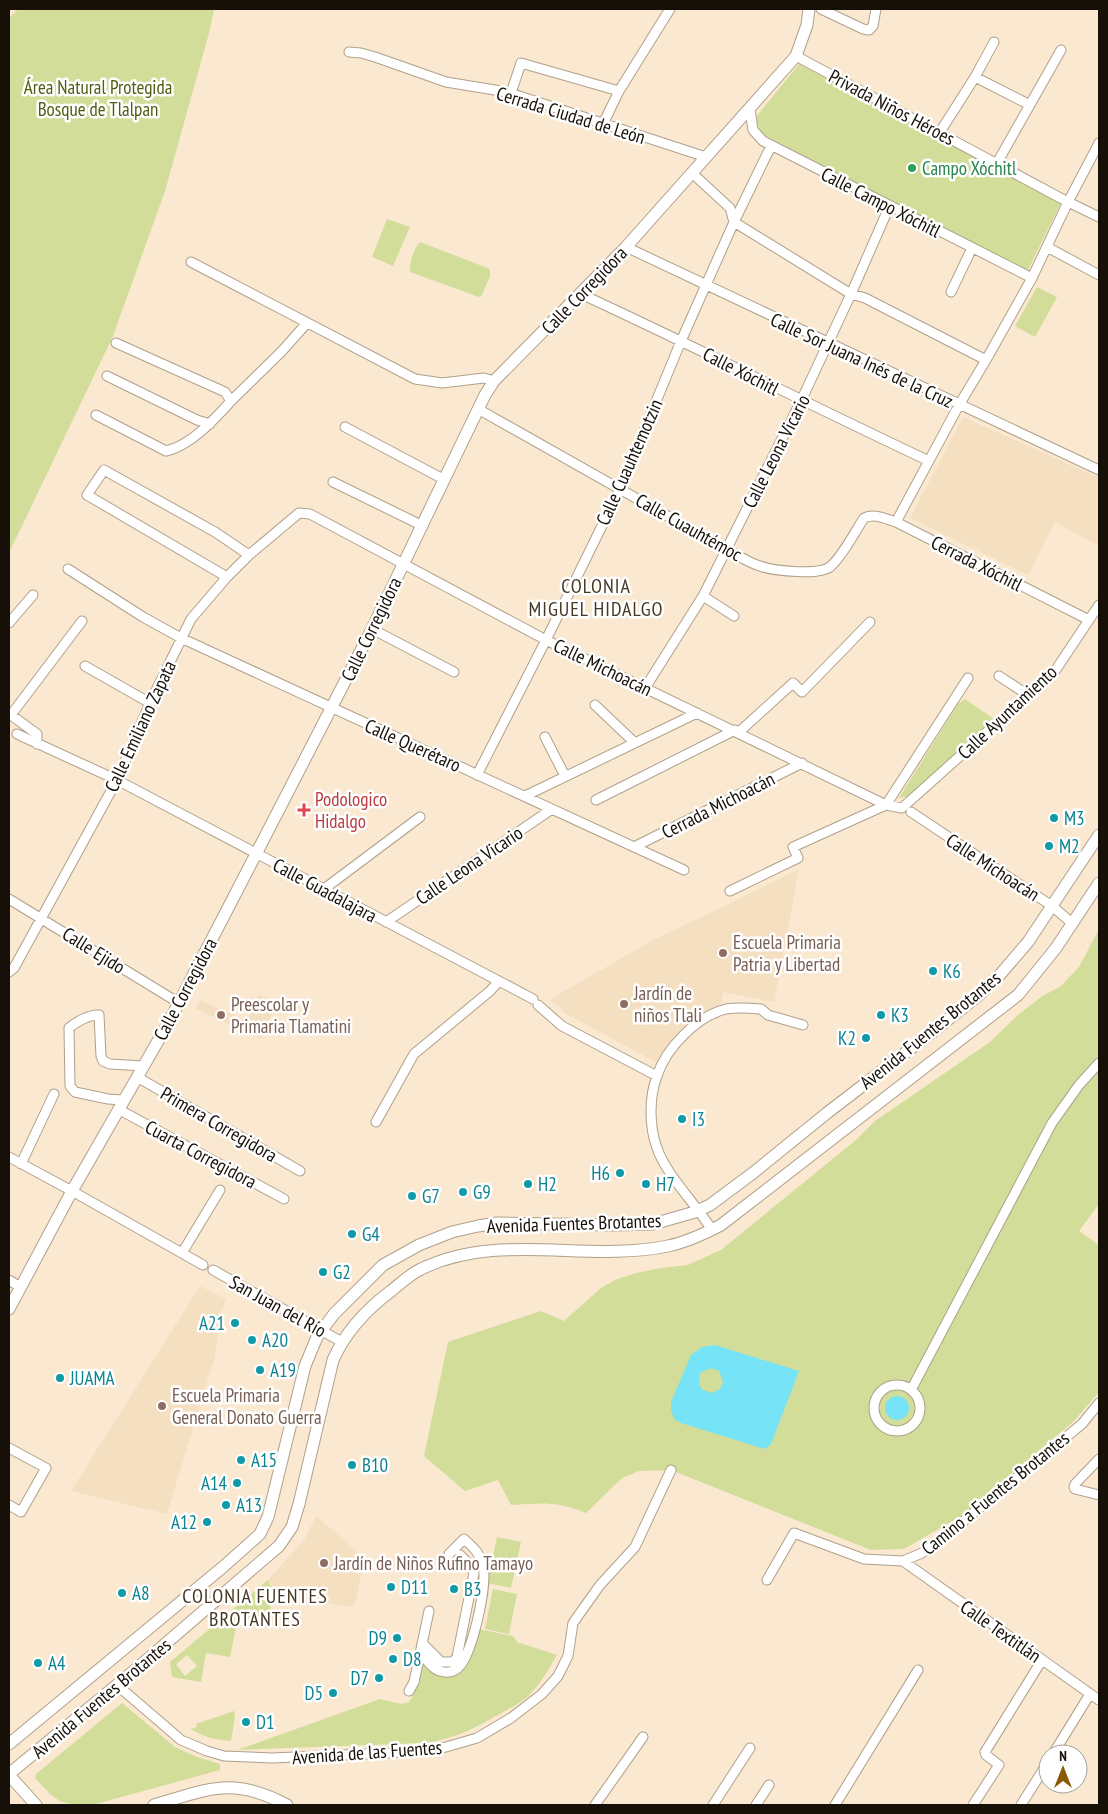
<svg xmlns="http://www.w3.org/2000/svg" width="1108" height="1814" font-family="'PT Sans Narrow',sans-serif">
<style>
.built{fill:#f5dfc1}
.green{fill:#d1dd98;fill-rule:evenodd}
.water{fill:#77e3f6;fill-rule:evenodd}
.lines{fill:none;stroke-linecap:round;stroke-linejoin:round}
.street-casing{stroke:#b0a08a;stroke-width:11}
.secondary-casing{stroke:#b0a08a;stroke-width:13}
.street{stroke:#fff;stroke-width:9}
.secondary{stroke:#fff;stroke-width:11}
.leisure-dot{fill:#2e9e5b;stroke:#fff;stroke-width:2}
.health-dot{fill:#e0444e;stroke:#fff;stroke-width:2}
.culture-dot{fill:#0f9aa8;stroke:#fff;stroke-width:2}
.education-dot{fill:#8d6e63;stroke:#fff;stroke-width:2}
.labels{text-anchor:middle;stroke-width:5;stroke-linejoin:round;paint-order:stroke}
.park-label{font-size:19px;fill:#535c11;stroke:#fff}
.street-label{font-size:19px;fill:#161008;stroke:#fff}
.leisure-label{font-size:19px;fill:#27864d;stroke:#fff;text-anchor:start}
.health-label{font-size:19px;fill:#be3a42;stroke:#fff;text-anchor:start}
.culture-label{font-size:19px;fill:#0d838f;stroke:#fff;text-anchor:start}
.education-label{font-size:19px;fill:#785e54;stroke:#fff;text-anchor:start}
.neighbourhood-label{font-size:20px;letter-spacing:1px;fill:#463825;stroke:#fff}
</style>
<rect width="100%" height="100%" fill="#fae8d1"/>
<path class="built" d="M963,417L1099,478V546L1055,522L1028,575L910,518Z
M799,869L774,1002L723,992L721,1004L699,1015L676,1033L659,1064L561,1011L562,1008L549,1000L655,939L731,903Z
M259,995L277,1003L261,1039L196,1009L200,1000L247,1021Z
M200,1286L226,1299L221,1313L215,1356L167,1514L71,1491Z
M316,1516L365,1558L355,1604L349,1607L273,1594L268,1580L304,1540Z"/>
<path class="green" d="M18,9H214L209,33L165,191L113,336L9,553V18Z
M799,64L1061,203L1027,272L762,134L757,124V116Z
M387,219L410,227L393,266L372,257Z
M420,242L490,269V276L482,295L479,297L410,272C409,263 414,248 420,242Z
M1037,287L1057,297L1035,337L1015,326Z
M965,699L994,719L910,796L899,798L958,704Z
M1099,929V1204L1079,1231L1099,1245V1392L1074,1421L961,1516L904,1549L871,1550L671,1470L639,1471L622,1478L586,1513C559,1501 540,1503 511,1505L498,1480L465,1491L424,1456L448,1342L541,1311L564,1321L601,1288L615,1280L636,1273L661,1268L688,1265L721,1250L856,1140L875,1121L990,1042L1018,1015L1041,997L1061,986L1079,967Z
M497,1537L521,1542L511,1588L487,1583Z
M268,1580L273,1594L267,1628L237,1623L230,1657L206,1653L201,1682L172,1677L170,1662ZM187,1655L197,1666L185,1676L176,1664Z
M493,1589L517,1594L509,1634L485,1629Z
M478,1629L513,1636L517,1642L557,1655C549,1668 542,1682 531,1693C524,1701 512,1707 503,1712C475,1728 457,1738 425,1743L237,1750L380,1699L401,1704L409,1702L413,1696L421,1660C428,1665 438,1674 445,1675C471,1681 474,1645 478,1629Z
M122,1703L175,1747L197,1757L220,1764V1770L92,1805H74L60,1801L51,1795L35,1778L36,1774Z
M234,1711L235,1716L231,1741C216,1740 203,1737 191,1729L197,1727L196,1724Z"/>
<path class="water" d="M715,1345L799,1371L771,1444L765,1449L681,1423L674,1419L671,1410V1402L691,1355L702,1347ZM711,1368L719,1371L723,1382L720,1389L712,1393L703,1390L699,1385L700,1373Z
M885 1408a12 12 0 1 1 24 0a12 12 0 1 1-24 0Z"/>
<g class="lines">
<g class="street-casing">
<path id="street" d="M821,9L863,29L869,30L873,26L876,9
M349,52L361,53L375,57L446,82L507,92L706,157
M796,56L1068,202L1099,217
M975,77L1030,105
M511,93L521,63L619,91
M750,109L753,130L763,141L1032,278
M603,124L619,91L670,9
M940,132L975,77L994,42
M997,163L1061,50
M692,173L730,208L734,222L851,294L865,298L986,360
M626,247L1099,470
M1047,247L1099,275
M191,262L415,379L442,383L484,378L494,381
M951,292L972,248
M581,294C698,348 812,406 929,461
M116,343L225,392L231,401L282,351L307,323
M107,376L197,420L210,424
M478,409L726,549C737,555 749,563 760,566C774,571 821,576 831,566C844,554 854,533 864,518C875,513 886,519 896,522L1089,620
M96,415L166,451C190,446 215,419 231,401
M345,427L445,480
M333,482L423,526
M896,522L959,405L986,360L1032,278L1068,202L1099,143
M68,569L143,617L181,638L684,870
M227,577L87,495L104,470L215,532L249,555
M703,596L734,616
M9,623L33,595
M372,629L454,672
M85,666L150,703
M999,676L1028,695
M645,688L703,596L801,401L851,294L890,205
M595,705L635,743
M739,732L793,683L802,692L870,622
M17,734L117,780L533,999
M545,737L565,776
M37,744V734L11,715L82,621
M477,775L546,640L620,489L681,341L734,222L771,146
M525,796L697,713
M596,800L735,730
M911,812L1052,906L1073,924
M634,847L802,763
M324,889L420,817
M730,891L798,858L793,847L886,805L968,678
M9,899L179,1003
M386,922L552,809
M9,972L14,968L117,780L150,703L191,619L227,577L249,555L299,513L310,514L546,640L886,805L902,808L1055,671L1099,605
M538,1005L562,1026L657,1076
M137,1077L300,1171
M123,1100L108,1099L75,1092L70,1086L69,1028C76,1022 90,1014 99,1015L101,1056L103,1061L110,1064L143,1066
M118,1109L284,1199
M376,1122L414,1054L490,991L499,981
M9,1157L72,1191L203,1265
M21,1164L54,1094
M712,1230C696,1204 666,1175 657,1148C649,1126 649,1097 657,1076C666,1048 697,1016 726,1009C738,1007 749,1008 761,1009L768,1015L803,1025
M182,1253L220,1190
M213,1270L342,1342
M9,1280L20,1287
M874 1408a23 23 0 1 1 46 0a23 23 0 1 1-46 0Z
M911,1390L1052,1123L1079,1085L1099,1063
M9,1448L46,1468L21,1512L9,1505
M1099,1459L1075,1484L1074,1487L1075,1489L1099,1495
M903,1561L1099,1700
M767,1580L794,1533L864,1559L903,1561L922,1553L960,1524L1082,1424L1099,1403
M423,1644L441,1662H453L457,1657L474,1573L470,1565L460,1555
M421,1653C426,1659 432,1669 440,1671C446,1673 453,1672 458,1668C472,1656 488,1584 483,1566C480,1553 473,1547 464,1539L449,1554
M117,1685L181,1740L207,1751L224,1756L272,1758L389,1753L439,1749L477,1738L511,1718L542,1694L558,1676L568,1656L573,1623L600,1585L635,1547L671,1470
M409,1691L414,1682L429,1611
M1053,1754L1090,1694
M595,1805L643,1737
M713,1805L750,1748
M756,1805L769,1785
M835,1805L918,1670
M973,1805L999,1765L986,1755L985,1752L1042,1660
M1021,1805L1048,1762"/>
</g>
<g class="secondary-casing">
<path id="secondary" d="M9,1309L72,1191L170,1020L256,854L372,629L485,395L494,381L626,247L796,56L807,25L809,9
M9,1744L223,1567L260,1534L268,1517L305,1366L317,1337L334,1314L383,1265L419,1245L452,1232L478,1226L497,1223L615,1225L653,1224L695,1212L710,1205L753,1173L827,1113L935,1030L979,995L998,977L1028,942L1099,835
M9,1774L135,1670L279,1546L292,1527L299,1504L333,1360C345,1333 367,1309 391,1291C400,1284 410,1274 421,1269C499,1231 586,1263 668,1246C687,1242 704,1234 721,1225L1018,995L1056,948L1099,883
M9,1775L36,1805
M154,1805C210,1789 232,1776 287,1805"/>
</g>
<use href="#street" class="street"/>
<use href="#secondary" class="secondary"/>
</g>
<circle class="leisure-dot" cx="912" cy="168" r="5"/>
<path class="health-dot" d="M301.5 802.5h5v5h5v5h-5v5h-5v-5h-5v-5h5z"/>
<g class="culture-dot">
<circle cx="1054" cy="818" r="5"/>
<circle cx="1049" cy="846" r="5"/>
<circle cx="933" cy="971" r="5"/>
<circle cx="881" cy="1015" r="5"/>
<circle cx="866" cy="1038" r="5"/>
<circle cx="682" cy="1119" r="5"/>
<circle cx="620" cy="1173" r="5"/>
<circle cx="528" cy="1184" r="5"/>
<circle cx="646" cy="1184" r="5"/>
<circle cx="463" cy="1192" r="5"/>
<circle cx="412" cy="1196" r="5"/>
<circle cx="352" cy="1234" r="5"/>
<circle cx="323" cy="1272" r="5"/>
<circle cx="235" cy="1323" r="5"/>
<circle cx="252" cy="1340" r="5"/>
<circle cx="260" cy="1370" r="5"/>
<circle cx="60" cy="1378" r="5"/>
<circle cx="241" cy="1460" r="5"/>
<circle cx="352" cy="1465" r="5"/>
<circle cx="237" cy="1483" r="5"/>
<circle cx="226" cy="1505" r="5"/>
<circle cx="207" cy="1522" r="5"/>
<circle cx="391" cy="1587" r="5"/>
<circle cx="454" cy="1589" r="5"/>
<circle cx="122" cy="1593" r="5"/>
<circle cx="397" cy="1638" r="5"/>
<circle cx="393" cy="1659" r="5"/>
<circle cx="38" cy="1663" r="5"/>
<circle cx="379" cy="1678" r="5"/>
<circle cx="333" cy="1693" r="5"/>
<circle cx="246" cy="1722" r="5"/>
</g>
<g class="education-dot">
<circle cx="723" cy="953" r="5"/>
<circle cx="624" cy="1004" r="5"/>
<circle cx="221" cy="1015" r="5"/>
<circle cx="162" cy="1406" r="5"/>
<circle cx="324" cy="1563" r="5"/>
</g>
<g class="labels">
<g class="park-label">
<text x="98" y="94">Área Natural Protegida<tspan x="98" dy="22">Bosque de Tlalpan</tspan></text>
</g>
<g class="street-label">
<text transform="translate(892 107) rotate(28)" y="7">Privada Niños Héroes</text>
<text transform="translate(571 115) rotate(17)" y="7">Cerrada Ciudad de León</text>
<text transform="translate(881 202) rotate(27)" y="7">Calle Campo Xóchitl</text>
<text transform="translate(584 290) rotate(-46)" y="7">Calle Corregidora</text>
<text transform="translate(862 360) rotate(25)" y="7">Calle Sor Juana Inés de la Cruz</text>
<text transform="translate(741 371) rotate(27)" y="7">Calle Xóchitl</text>
<text transform="translate(776 451) rotate(-63)" y="7">Calle Leona Vicario</text>
<text transform="translate(629 462) rotate(-66)" y="7">Calle Cuauhtemotzin</text>
<text transform="translate(689 527) rotate(29)" y="7">Calle Cuauhtémoc</text>
<text transform="translate(977 563) rotate(27)" y="7">Cerrada Xóchitl</text>
<text transform="translate(371 629) rotate(-64)" y="7">Calle Corregidora</text>
<text transform="translate(603 667) rotate(26)" y="7">Calle Michoacán</text>
<text transform="translate(1007 712) rotate(-43)" y="7">Calle Ayuntamiento</text>
<text transform="translate(140 726) rotate(-65)" y="7">Calle Emiliano Zapata</text>
<text transform="translate(413 745) rotate(24)" y="7">Calle Querétaro</text>
<text transform="translate(718 805) rotate(-27)" y="7">Cerrada Michoacán</text>
<text transform="translate(469 865) rotate(-34)" y="7">Calle Leona Vicario</text>
<text transform="translate(993 867) rotate(33)" y="7">Calle Michoacán</text>
<text transform="translate(325 890) rotate(28)" y="7">Calle Guadalajara</text>
<text transform="translate(94 950) rotate(32)" y="7">Calle Ejido</text>
<text transform="translate(185 989) rotate(-62)" y="7">Calle Corregidora</text>
<text transform="translate(930 1030) rotate(-39)" y="7">Avenida Fuentes Brotantes</text>
<text transform="translate(219 1124) rotate(30)" y="7">Primera Corregidora</text>
<text transform="translate(201 1154) rotate(28)" y="7">Cuarta Corregidora</text>
<text transform="translate(574 1223) rotate(-2)" y="7">Avenida Fuentes Brotantes</text>
<text transform="translate(278 1306) rotate(29)" y="7">San Juan del Río</text>
<text transform="translate(995 1493) rotate(-39)" y="7">Camino a Fuentes Brotantes</text>
<text transform="translate(1001 1631) rotate(35)" y="7">Calle Textitlán</text>
<text transform="translate(101 1698) rotate(-40)" y="7">Avenida Fuentes Brotantes</text>
<text transform="translate(367 1752) rotate(-4)" y="7">Avenida de las Fuentes</text>
</g>
<g class="leisure-label">
<text x="922" y="175">Campo Xóchitl</text>
</g>
<g class="health-label">
<text x="315" y="806">Podologico<tspan x="315" dy="22">Hidalgo</tspan></text>
</g>
<g class="culture-label">
<text x="1064" y="825">M3</text>
<text x="1059" y="853">M2</text>
<text x="943" y="978">K6</text>
<text x="891" y="1022">K3</text>
<text x="856" y="1045" text-anchor="end">K2</text>
<text x="692" y="1126">I3</text>
<text x="610" y="1180" text-anchor="end">H6</text>
<text x="538" y="1191">H2</text>
<text x="656" y="1191">H7</text>
<text x="473" y="1199">G9</text>
<text x="422" y="1203">G7</text>
<text x="362" y="1241">G4</text>
<text x="333" y="1279">G2</text>
<text x="225" y="1330" text-anchor="end">A21</text>
<text x="262" y="1347">A20</text>
<text x="270" y="1377">A19</text>
<text x="70" y="1385">JUAMA</text>
<text x="251" y="1467">A15</text>
<text x="362" y="1472">B10</text>
<text x="227" y="1490" text-anchor="end">A14</text>
<text x="236" y="1512">A13</text>
<text x="197" y="1529" text-anchor="end">A12</text>
<text x="401" y="1594">D11</text>
<text x="464" y="1596">B3</text>
<text x="132" y="1600">A8</text>
<text x="387" y="1645" text-anchor="end">D9</text>
<text x="403" y="1666">D8</text>
<text x="48" y="1670">A4</text>
<text x="369" y="1685" text-anchor="end">D7</text>
<text x="323" y="1700" text-anchor="end">D5</text>
<text x="256" y="1729">D1</text>
</g>
<g class="education-label">
<text x="733" y="949">Escuela Primaria<tspan x="733" dy="22">Patria y Libertad</tspan></text>
<text x="634" y="1000">Jardín de<tspan x="634" dy="22">niños Tlali</tspan></text>
<text x="231" y="1011">Preescolar y<tspan x="231" dy="22">Primaria Tlamatini</tspan></text>
<text x="172" y="1402">Escuela Primaria<tspan x="172" dy="22">General Donato Guerra</tspan></text>
<text x="334" y="1570">Jardín de Niños Rufino Tamayo</text>
</g>
<g class="neighbourhood-label">
<text x="596" y="593">COLONIA<tspan x="596" dy="23">MIGUEL HIDALGO</tspan></text>
<text x="255" y="1603">COLONIA FUENTES<tspan x="255" dy="23">BROTANTES</tspan></text>
</g>
</g>
<rect width="1108" height="1814" fill="none" stroke="#161008" stroke-width="20"/>
<g transform="translate(1063 1769)"><circle r="24" fill="#ffffff" stroke="#a29f9c"/>
<path d="M0-4L9 19L0 12L-9 19Z" fill="#8b5903"/>
<text y="-8" font-size="14" font-weight="bold" text-anchor="middle" fill="#161008">N</text>
</g>
</svg>
